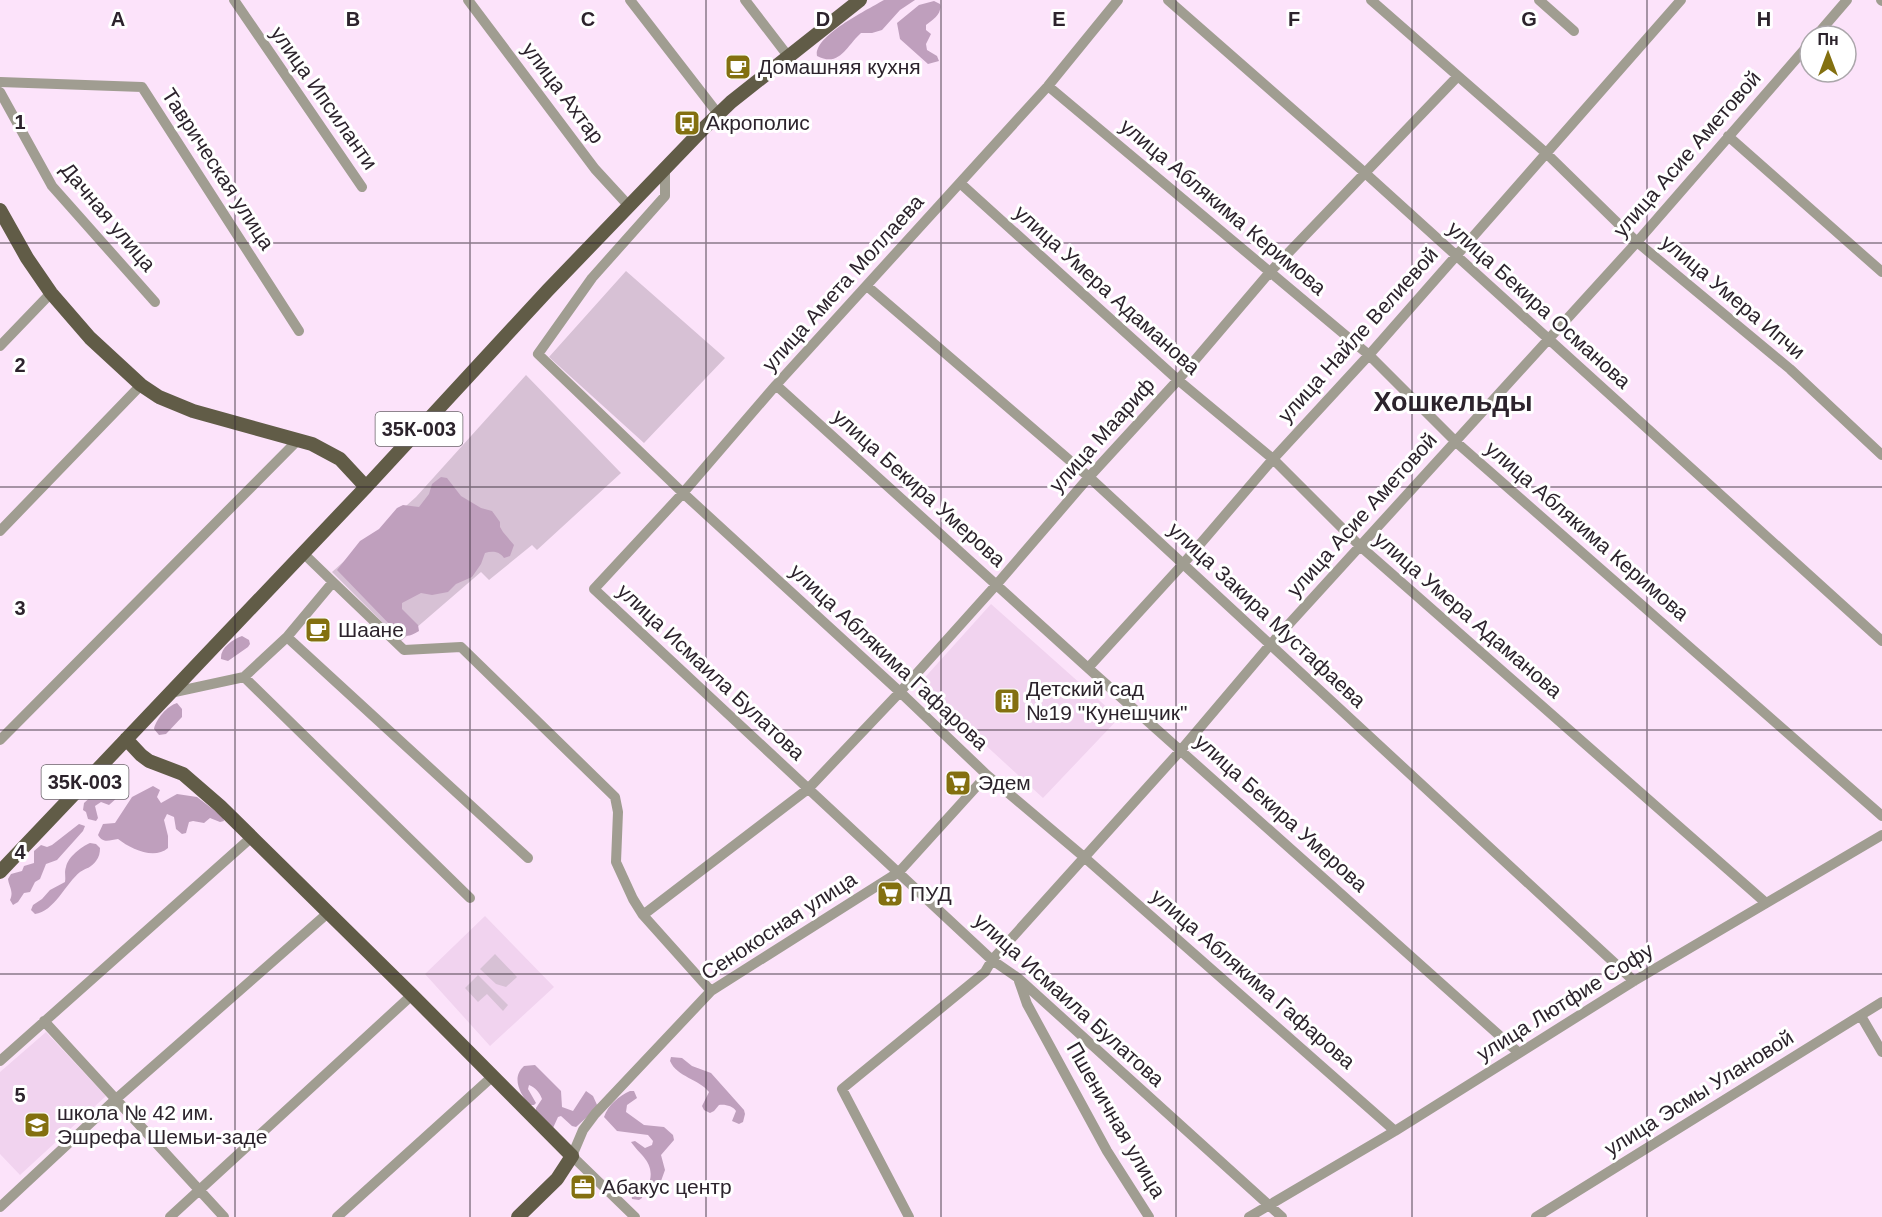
<svg xmlns="http://www.w3.org/2000/svg" width="1882" height="1217" font-family="Helvetica,sans-serif">
<style>
.built{fill:#f1d3ef}
.green{fill:#d7c1d5}
.forest{fill:#bf9fbd}
.lines{fill:none;stroke-linecap:round;stroke-linejoin:round}
.minor{stroke:#a09d91;stroke-width:10}
.major{stroke:#615c47;stroke-width:14}
.grid{fill:none;stroke:#2c232c;stroke-width:1.5;stroke-opacity:0.55}
.labels{text-anchor:middle;stroke-width:6;stroke-linejoin:round;paint-order:stroke}
.shield{fill:#fff;stroke:#6b656b;stroke-width:1.5}
.shield-label{font-size:20px;font-weight:bold;fill:#2c232c}
.poi-label{font-size:21px;fill:#2c232c;stroke:#fff;text-anchor:start}
.street-label{font-size:21px;fill:#2c232c;stroke:#fff}
.district-label{font-size:27px;font-weight:bold;fill:#2c232c;stroke:#fff}
.grid-label{font-size:20px;text-anchor:middle;font-weight:bold;fill:#2c232c;stroke:#fff;stroke-width:6;stroke-linejoin:round;paint-order:stroke}
</style>
<rect width="100%" height="100%" fill="#fce3fa"/>
<path class="built" d="M991,604L1119,718L1043,798L919,684Z
M485,916L554,987L490,1046L425,974Z
M46,1032L106,1096L20,1175L0,1154V1072Z"/>
<path class="green" d="M626,271L725,358L644,443L549,357Z
M526,375L621,473L537,550L532,545L489,580L481,572L401,641L332,572L416,497Z
M495,954L517,977L506,987L496,984L480,969Z
M478,975L508,1005L503,1011L487,994L478,1002L465,988Z"/>
<path class="forest" d="M884,0H915L900,10L882,30L872,33H861C847,45 840,68 817,56C813,36 869,9 884,0Z
M934,1L940,4C942,14 934,19 926,25V30L931,34L926,44L927,50L937,56L939,61L928,64L900,39L897,23L919,5Z
M441,477L447,478L461,496L481,508L492,511L500,522V527L503,532L514,545L510,556L504,558C499,551 492,551 485,553L481,564L472,577L456,584L448,592L432,595L421,593L402,603V609L418,625L419,631C408,638 405,637 395,630L337,570L360,541L379,529L397,508L403,505L419,507L429,494L432,484Z
M242,636L249,640L250,644L248,647L228,661L221,659C220,648 232,640 242,636Z
M177,703L182,709V717L166,734L159,735L154,729C156,719 167,706 177,703Z
M124,781L127,784L119,793L118,797L109,805L101,802L95,806L98,818L96,821L88,819L86,812L83,810L84,803L95,793H107L113,786Z
M153,786L160,790L157,797L161,803L177,794L197,797L223,817L224,821L220,822L210,818L204,823L193,821L189,822L186,833L182,834L176,829L174,817L167,814L164,820L168,836V848C154,860 131,849 118,839C110,840 103,844 98,835L103,824L115,823L132,797Z
M79,824L85,826L83,831L57,860L46,864L40,879L35,882L30,892L24,893L18,902L13,905L10,900C14,891 9,887 8,879L11,874L22,871L24,866L34,863V851L41,845L47,847L52,845Z
M90,843L96,844L100,848C100,853 99,857 96,861C91,868 86,868 80,872C66,883 54,912 35,914L31,910L33,905L42,899L50,890L65,882C66,876 64,873 66,867C68,857 81,847 90,843Z
M671,1057L682,1058L692,1066L711,1073L744,1110L745,1114L743,1122L739,1124L732,1121L736,1111C733,1106 725,1104 719,1105L714,1111L710,1113L704,1110L702,1106L709,1092C699,1079 677,1077 670,1061Z
M535,1065L561,1091L562,1107L573,1111L586,1091L593,1096L598,1107L576,1127L572,1126L561,1116L558,1117L553,1128L536,1112V1108L542,1099C540,1093 535,1087 529,1085L528,1089L536,1103L534,1105H529C520,1093 511,1078 524,1066Z
M630,1091H634L637,1098L627,1105L626,1112L644,1125L664,1127L673,1135L674,1140L661,1155L665,1170L661,1181L643,1190L642,1198L639,1200L632,1199L631,1191L639,1182L650,1180C654,1162 640,1155 631,1142L635,1141L645,1148L652,1145L653,1141L648,1135L617,1131L604,1117C608,1105 619,1096 630,1091Z"/>
<g class="lines">
<path class="minor" d="M234,0L362,187
M468,0L595,169L629,206
M630,0L719,115
M745,0L788,56
M1118,0L1048,86L776,385L683,493L594,589L992,960L1018,978L1282,1217
M1168,0L1364,172L1882,641
M1371,0L1546,153L1637,242L1790,369L1882,455
M1539,0L1574,31
M1881,0L1882,1
M1816,36L1847,0
M0,82L142,87L299,331
M1048,86L1369,355L1456,442L1882,816
M0,92L52,186L155,302
M1728,136L1882,272
M665,170V196L592,278L538,354L683,493L900,692L987,775L1084,857L1395,1131
M960,183L1178,380L1273,459L1360,546L1766,903
M867,286L1089,477L1634,981
M0,346L51,293
M776,385L1088,668L1519,1053
M0,531L141,385
M333,582L404,650L461,647L615,797L618,812L616,862L633,899L643,915L711,991
M287,637L528,858
M1088,668L1183,564L1273,459L1369,355L1681,0
M244,677L470,898
M170,693L244,677L287,637L333,582L302,552
M0,740L298,440
M643,915L808,789L900,692L997,584L1089,477L1178,380L1270,272L1458,76
M1019,981L1027,1004L1107,1151L1149,1217
M1861,1016L1882,1052
M44,1021L224,1217
M0,1061L253,836
M0,1207L116,1099L329,912
M170,1217L412,995
M337,1217L493,1076
M635,1217L572,1156L583,1130L595,1114L711,991L899,872L987,775
M909,1217L842,1089L985,972L992,960L1181,750L1270,645L1637,242L1810,43
M1249,1217L1395,1131L1634,981L1882,835
M1536,1217L1882,1002"/>
<path class="major" d="M0,210L27,258L51,293L90,338L141,385L159,397L193,411L312,444L340,459L366,487
M126,739L141,755L149,761L183,774L220,806L412,995L572,1156L557,1179L518,1217
M0,872L366,487L548,290L705,127L731,102L860,0"/>
</g>
<path class="grid" d="M235,0V1217M470,0V1217M706,0V1217M941,0V1217M1176,0V1217M1412,0V1217M1647,0V1217M0,243H1882M0,487H1882M0,730H1882M0,974H1882"/>
<defs>
<g id="cafe-square" transform="scale(1.35)"><rect x="-9" y="-9" width="18" height="18" rx="4" fill="#837010" stroke="#fff"/><path d="M-5.5-4.5H6V0H3Q3 3.5 0 3.5H-2.5Q-5.5 3.5-5.5 0ZM3-3.2v2h1.7v-2ZM-6 4.5H4V6H-6Z" fill="#fff"/></g>
<g id="bus-square" transform="scale(1.35)"><rect x="-9" y="-9" width="18" height="18" rx="4" fill="#837010" stroke="#fff"/><path d="M-5-6H5V4H4V6H2V4H-2V6H-4V4H-5ZM-3.5-4V0h7V-4ZM-3.5 1.2v1.5H-2V1.2ZM2 1.2v1.5H3.5V1.2Z" fill="#fff"/></g>
<g id="building-square" transform="scale(1.35)"><rect x="-9" y="-9" width="18" height="18" rx="4" fill="#837010" stroke="#fff"/><path d="M-4-6H4V6H1V3H-1V6H-4ZM-2.5-4.3h1.7v1.8h-1.7ZM.8-4.3h1.7v1.8H.8ZM-2.5-1h1.7V.8h-1.7ZM.8-1h1.7V.8H.8Z" fill="#fff"/></g>
<g id="supermarket-square" transform="scale(1.35)"><rect x="-9" y="-9" width="18" height="18" rx="4" fill="#837010" stroke="#fff"/><path d="M-6-5.5h2.5l.6 2H6L4.5 2H-2.5L-4.4-4H-6ZM-1.5 3.2a1.3 1.3 0 1 0 .1 0ZM3 3.2a1.3 1.3 0 1 0 .1 0Z" fill="#fff"/></g>
<g id="school-square" transform="scale(1.35)"><rect x="-9" y="-9" width="18" height="18" rx="4" fill="#837010" stroke="#fff"/><path d="M0-5L7-2L0 1L-7-2ZM-4 1L0 2.5L4 1V4Q0 6-4 4Z" fill="#fff"/></g>
<g id="office-square" transform="scale(1.35)"><rect x="-9" y="-9" width="18" height="18" rx="4" fill="#837010" stroke="#fff"/><path d="M-6-3h4V-5.5h4V-3h4V5H-6ZM-1-4.5V-3h2v-1.5ZM-6 0V1H6V0Z" fill="#fff"/></g>
</defs>
<g fill-rule="evenodd">
<use href="#cafe-square" x="738" y="67"/>
<use href="#bus-square" x="687" y="123"/>
<use href="#cafe-square" x="318" y="630"/>
<use href="#building-square" x="1007" y="701"/>
<use href="#supermarket-square" x="958" y="783"/>
<use href="#supermarket-square" x="890" y="894"/>
<use href="#school-square" x="37" y="1125"/>
<use href="#office-square" x="583" y="1187"/>
</g>
<g class="labels">
<g class="shield">
<rect x="375.5" y="412" width="87" height="34" rx="4.5"/>
<rect x="41.5" y="765" width="87" height="34" rx="4.5"/>
</g>
<g class="shield-label">
<text x="419" y="436">35К-003</text>
<text x="85" y="789">35К-003</text>
</g>
<g class="poi-label">
<text x="758" y="74">Домашняя кухня</text>
<text x="706" y="130">Акрополис</text>
<text x="338" y="637">Шаане</text>
<text x="1026" y="696">Детский сад<tspan x="1026" dy="24">№19 "Кунешчик"</tspan></text>
<text x="978" y="790">Эдем</text>
<text x="910" y="901">ПУД</text>
<text x="57" y="1120">школа № 42 им.<tspan x="57" dy="24">Эшрефа Шемьи-заде</tspan></text>
<text x="602" y="1194">Абакус центр</text>
</g>
<g class="street-label">
<text transform="translate(563 93) rotate(53)" y="7">улица Ахтар</text>
<text transform="translate(324 98) rotate(55)" y="7">улица Ипсиланти</text>
<text transform="translate(1687 154) rotate(-49)" y="7">улица Асие Аметовой</text>
<text transform="translate(218 169) rotate(57)" y="7">Таврическая улица</text>
<text transform="translate(1223 207) rotate(40)" y="7">улица Аблякима Керимова</text>
<text transform="translate(108 217) rotate(50)" y="7">Дачная улица</text>
<text transform="translate(843 283) rotate(-48)" y="7">улица Амета Моллаева</text>
<text transform="translate(1107 290) rotate(42)" y="7">улица Умера Адаманова</text>
<text transform="translate(1733 297) rotate(40)" y="7">улица Умера Ипчи</text>
<text transform="translate(1539 305) rotate(42)" y="7">улица Бекира Османова</text>
<text transform="translate(1358 335) rotate(-48)" y="7">улица Найле Велиевой</text>
<text transform="translate(1102 435) rotate(-48)" y="7">улица Маариф</text>
<text transform="translate(919 488) rotate(42)" y="7">улица Бекира Умерова</text>
<text transform="translate(1362 515) rotate(-48)" y="7">улица Асие Аметовой</text>
<text transform="translate(1587 531) rotate(41)" y="7">улица Аблякима Керимова</text>
<text transform="translate(1267 615) rotate(43)" y="7">улица Закира Мустафаева</text>
<text transform="translate(1468 615) rotate(41)" y="7">улица Умера Адаманова</text>
<text transform="translate(889 657) rotate(43)" y="7">улица Аблякима Гафарова</text>
<text transform="translate(711 672) rotate(43)" y="7">улица Исмаила Булатова</text>
<text transform="translate(1281 813) rotate(42)" y="7">улица Бекира Умерова</text>
<text transform="translate(779 926) rotate(-33)" y="7">Сенокосная улица</text>
<text transform="translate(1253 979) rotate(41)" y="7">улица Аблякима Гафарова</text>
<text transform="translate(1069 1000) rotate(42)" y="7">улица Исмаила Булатова</text>
<text transform="translate(1565 1002) rotate(-32)" y="7">улица Лютфие Софу</text>
<text transform="translate(1699 1093) rotate(-32)" y="7">улица Эсмы Улановой</text>
<text transform="translate(1116 1120) rotate(60)" y="7">Пшеничная улица</text>
</g>
<g class="district-label">
<text x="1453" y="411">Хошкельды</text>
</g>
</g>
<g class="grid-label">
<text x="118" y="26">A</text>
<text x="353" y="26">B</text>
<text x="588" y="26">C</text>
<text x="823" y="26">D</text>
<text x="1059" y="26">E</text>
<text x="1294" y="26">F</text>
<text x="1529" y="26">G</text>
<text x="1764" y="26">H</text>
<text x="20" y="129">1</text>
<text x="20" y="372">2</text>
<text x="20" y="615">3</text>
<text x="20" y="859">4</text>
<text x="20" y="1102">5</text>
</g>
<g transform="translate(1828 54)"><circle r="28" fill="#ffffff" stroke="#aba7ab" stroke-width="1.5"/>
<path d="M0-4.5L10 22L0 15L-10 22Z" fill="#837010"/>
<text y="-9" font-size="16" font-weight="bold" text-anchor="middle" fill="#2c232c">Пн</text>
</g>
</svg>
